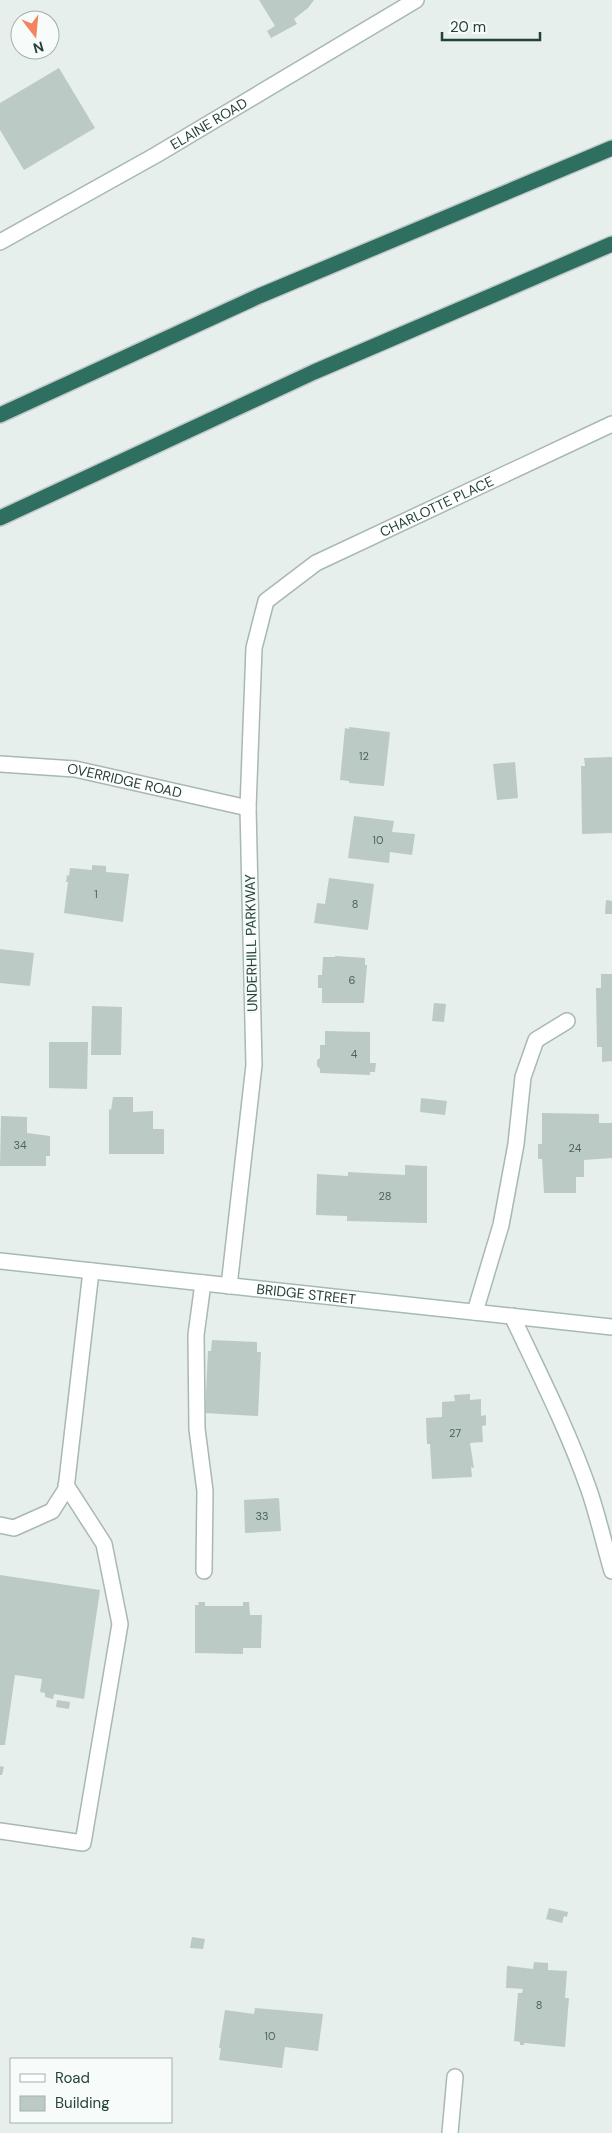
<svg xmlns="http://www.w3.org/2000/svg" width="612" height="2133" font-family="'DM Sans',sans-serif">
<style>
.building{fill:#bbcac4}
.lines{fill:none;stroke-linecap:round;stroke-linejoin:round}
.lane-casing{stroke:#a8b8b2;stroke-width:18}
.street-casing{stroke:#a8b8b2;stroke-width:18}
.secondary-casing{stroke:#a4bbb3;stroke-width:18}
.highway-casing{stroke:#c2cac8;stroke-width:18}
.lane{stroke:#fff;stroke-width:15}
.street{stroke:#fff;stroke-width:15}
.secondary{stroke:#fff;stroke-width:15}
.highway{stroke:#2f6f62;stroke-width:15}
.labels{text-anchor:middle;stroke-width:4.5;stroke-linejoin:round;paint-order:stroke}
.number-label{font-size:11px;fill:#4a645c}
.street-label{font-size:14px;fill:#24423a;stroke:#f7fbf9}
</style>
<rect width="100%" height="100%" fill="#e6efeb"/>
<path class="building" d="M259,0H314L308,8L294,19L297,24L271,38L267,31L275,26Z
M59,68L95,128L24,170L0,130V103Z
M349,727L390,732L384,786L349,783V781L340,780L345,728L349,729Z
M612,757V833L582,834L581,766H585L584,758Z
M515,762L518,798L497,800L493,764Z
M354,816L394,821L392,832L415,834L412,855L390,852L389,863L348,858Z
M92,865L106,866V872L129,874L123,922L64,913L68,882H66L67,875L69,876L70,868L92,870Z
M329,878L374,884L368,930L314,923L317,903L325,904Z
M606,900L612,901V914H605Z
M0,949L34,953L30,986L0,983Z
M335,956L365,958V965H367L364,1003H322V988H318V975H322L323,957H335Z
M601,974H612V1061L602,1062V1047H597L596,988H601Z
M434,1003L446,1004L444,1022L432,1021Z
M92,1006L122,1007L121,1055H91Z
M325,1031L370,1032V1063H376L375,1072H370V1075L320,1073V1069L317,1066V1060L320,1058V1045H325Z
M49,1042H88L87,1089L49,1088Z
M113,1097H133V1112L153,1111V1129H164V1154H109V1109L111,1110Z
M421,1098L447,1101L445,1115L420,1112Z
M542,1113L599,1114V1123H612V1158L584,1160V1177H576V1193H544L542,1159H538V1144H542Z
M1,1116L27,1117V1133L50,1136V1156H46V1166H0Z
M405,1165L427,1166V1223L347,1221V1216L316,1215L317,1174L348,1176V1172L405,1175Z
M212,1340L257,1342V1352H261L258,1416L205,1413L208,1351H211Z
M470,1394V1400L481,1399V1416L486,1415V1425L482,1426L483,1442L470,1443L474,1468L471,1467L472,1477L432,1479L430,1444H427L426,1418L442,1417V1402L455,1401L454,1395Z
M279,1498L281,1531L245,1533L244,1500Z
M0,1575L100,1590L84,1699L54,1694L53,1699L45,1697V1693L40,1692L42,1679L15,1675L5,1745H0Z
M198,1602H205V1606H243V1602H249L250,1615H262L261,1648H243V1654L195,1653V1605H199Z
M57,1700L70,1702L69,1709L56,1707Z
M0,1766L4,1767L2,1775H0Z
M549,1908L568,1912L567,1917L564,1916L562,1923L546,1919Z
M192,1937L205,1939L203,1949L190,1948Z
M534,1962L548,1963V1970L567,1971L565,1998H569L565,2047L524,2043V2045H520V2042L514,2041L518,1993H522L523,1989L506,1988L507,1966L533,1969Z
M255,2008L323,2014L318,2051L285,2047L282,2068L219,2060L221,2048H219L225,2010L254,2014Z"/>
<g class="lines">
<g class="lane-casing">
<path id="lane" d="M203,1283L196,1335L197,1429L205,1491L204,1571
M475,1312L501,1225L516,1144L523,1077L536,1040L567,1021
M512,1316C539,1373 568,1430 589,1490C598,1516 604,1544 612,1571
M0,1525L14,1528L52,1511L66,1489L91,1271
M0,1831L83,1843L120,1624L104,1544L66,1485"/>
</g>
<g class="street-casing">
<g id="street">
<path id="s1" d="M0,242L156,155L416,0"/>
<path id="s2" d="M0,764L75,769L248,808"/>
<path id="s3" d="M229,1286L254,1065L248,808L254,648L266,601L316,563L612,424"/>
<path d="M450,2133L455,2077"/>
</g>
</g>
<g class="secondary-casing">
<g id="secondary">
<path id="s4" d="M0,1261L612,1327"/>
</g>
</g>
<g class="highway-casing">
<path id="highway" d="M0,415L259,296L612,148
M0,518L314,372L612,244"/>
</g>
<use href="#lane" class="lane"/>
<use href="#street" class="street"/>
<use href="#secondary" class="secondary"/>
<use href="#highway" class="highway"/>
</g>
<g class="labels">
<g class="number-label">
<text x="364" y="760">12</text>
<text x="378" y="844">10</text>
<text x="96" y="898">1</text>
<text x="355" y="908">8</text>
<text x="352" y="984">6</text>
<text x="354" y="1058">4</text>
<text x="20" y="1149">34</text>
<text x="575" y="1152">24</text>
<text x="385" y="1200">28</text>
<text x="455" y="1437">27</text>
<text x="262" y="1520">33</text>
<text x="539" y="2009">8</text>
<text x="270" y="2040">10</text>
</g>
<g class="street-label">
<text dy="5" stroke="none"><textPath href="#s1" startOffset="240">ELAINE ROAD</textPath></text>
<text dy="5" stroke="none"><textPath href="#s3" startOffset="884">CHARLOTTE PLACE</textPath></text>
<text dy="5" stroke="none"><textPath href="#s2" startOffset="126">OVERRIDGE ROAD</textPath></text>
<text transform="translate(251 943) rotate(-91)" y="5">UNDERHILL PARKWAY</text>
<text dy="5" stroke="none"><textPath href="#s4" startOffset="308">BRIDGE STREET</textPath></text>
</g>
</g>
<rect x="10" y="2058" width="162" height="65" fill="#f7fbf9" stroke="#a3b1ad"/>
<rect x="20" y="2074" width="25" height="8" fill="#ffffff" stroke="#a3b1ad"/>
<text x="55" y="2083" font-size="15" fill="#24423a">Road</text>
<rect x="20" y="2096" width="25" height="15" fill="#bbcac4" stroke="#a3b1ad"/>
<text x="55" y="2108" font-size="15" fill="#24423a">Building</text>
<g transform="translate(35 35) rotate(164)"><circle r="24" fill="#f7fbf9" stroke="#a3b1ad"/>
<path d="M0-4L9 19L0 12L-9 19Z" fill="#f4845f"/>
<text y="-8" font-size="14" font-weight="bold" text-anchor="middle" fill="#24423a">N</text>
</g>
<path d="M442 32v8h98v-8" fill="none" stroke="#24423a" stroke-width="2.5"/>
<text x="450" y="32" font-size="15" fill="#24423a" stroke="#f7fbf9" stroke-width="4" paint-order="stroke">20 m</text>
</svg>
